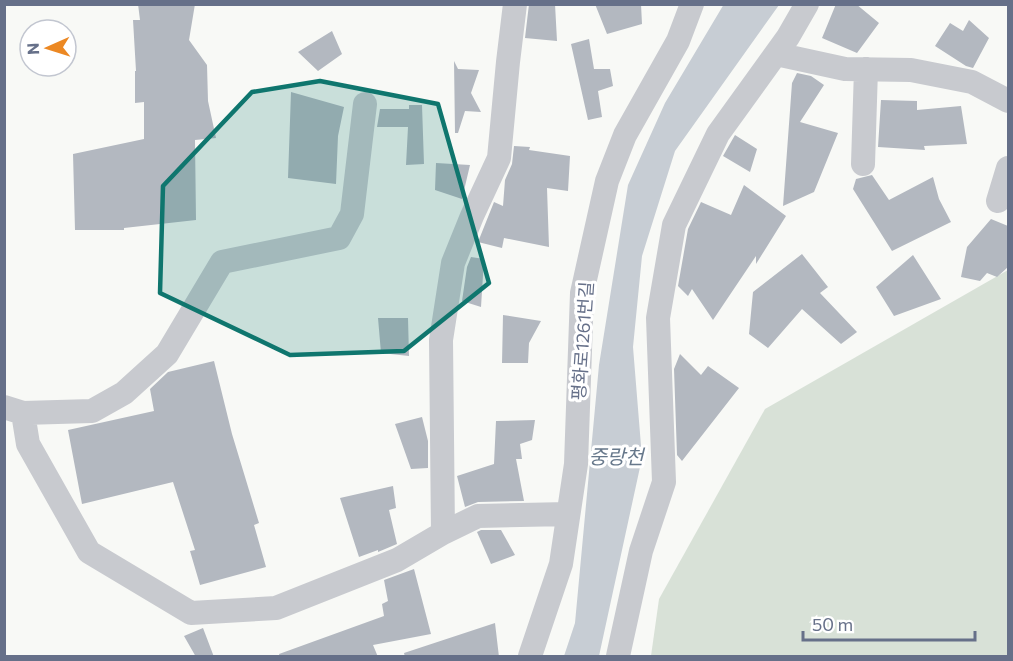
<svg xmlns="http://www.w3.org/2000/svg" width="1013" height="661" font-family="Commissioner,'Noto Sans KR',sans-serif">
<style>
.green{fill:#d8e1d7}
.water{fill:#c7cdd4}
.building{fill:#b3b8c0}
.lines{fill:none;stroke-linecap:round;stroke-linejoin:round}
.minor{stroke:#c8cacf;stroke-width:24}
.marked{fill:#0f766e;fill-opacity:0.2;stroke:#0f766e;stroke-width:4.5;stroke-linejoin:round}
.labels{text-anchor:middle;stroke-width:6;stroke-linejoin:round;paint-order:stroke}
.street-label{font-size:18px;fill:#667089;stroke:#fff}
.water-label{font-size:20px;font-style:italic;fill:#67788b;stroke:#fff}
</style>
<rect width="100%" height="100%" fill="#f8f9f6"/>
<path class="green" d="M1008,270V656H651L659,599L765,409Z"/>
<path class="water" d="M724,4L779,5L675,151L642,256L633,347L642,458L599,656H564L575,623L599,365L628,185L665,103Z"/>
<path class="building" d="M138,4H195L189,40L207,65L208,101L216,138L195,140L196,220L124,228V230H75L73,154L144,139V102L135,103V71H136L133,20H140Z
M529,4H555L557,41L525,38Z
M595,4H641L642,24L607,34Z
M836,4H856L879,23L857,53L822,38Z
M969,20L989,38L973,68L966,66L935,46L950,23L963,31Z
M332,31L342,54L318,71L298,52Z
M589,39L594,69H610L613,86L598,91L602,117L588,120L571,44Z
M454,61L458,69L479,70L471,93L481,112L465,111L458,133H455Z
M797,73L811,76L824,85L800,122L838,133L814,192L783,206L792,83Z
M291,92L344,107L338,136L336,184L288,178Z
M881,100L917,101V110L961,106L967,144L924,146L925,150L878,147Z
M409,105H422L424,164L406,165L408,127H377L380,109H409Z
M735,135L757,149L750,172L723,156Z
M514,146L530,147L529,150L570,156L568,191L547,188L549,247L504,238L502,248L478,242L494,202L503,206L505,180L512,164Z
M436,163L470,165L462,199L435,190Z
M872,175L889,200L933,177L939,199L951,222L892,251L853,189L856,179Z
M744,185L786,216L756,264V256L713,320L692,289L688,296L678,286L688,229L701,202L731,215Z
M991,219L1008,226V267L997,277L987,273L980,281L961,277L967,247Z
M802,254L828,287L820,293L857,332L841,344L802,309L768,348L749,334L753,292Z
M913,255L941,299L894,316L876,287Z
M471,257L484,259L481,307L462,301L467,267Z
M503,315L541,321L529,343L528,363H502Z
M378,318H408L409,356L381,353Z
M680,354L701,375L708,366L739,388L682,461L677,455L674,369Z
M214,361L232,434L259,523L254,525L266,567L200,585L190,551L195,550L173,482L82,504L68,430L154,411L150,389L168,372Z
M422,417L428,441V468L411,469L395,424Z
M535,420L532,440L520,444L522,459H516L524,501L478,502L465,507L457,476L494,464L496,421Z
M393,486L396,508L389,510L397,544L378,552V550L359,557L340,498Z
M481,530H501L515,555L491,564L477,532Z
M414,569L431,634L373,645L378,657H280L279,654L384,616L382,604L388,601L384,580Z
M495,623L499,657H405L404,653Z
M203,628L214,657H196L184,636Z"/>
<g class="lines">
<path class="minor" d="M776,54L845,69L911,70L972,82L1008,101
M863,164L866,69
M998,201L1008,168
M4,407L23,413L92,411L124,393L167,354L222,262L339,238L352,214L365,104
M23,413L28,444L89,552L191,613L276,608L397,560L443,533L441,340L453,263L472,216L499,158L508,62L515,4
M443,533L478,516L568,514
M530,656L561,564L576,464L582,293L607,181L625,135L678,41L692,4
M618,656L641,551L664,482L658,318L674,225L718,134L788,37L807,4"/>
</g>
<path class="marked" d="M320,81L438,104L489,283L404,351L290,355L160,293L163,186L252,92Z"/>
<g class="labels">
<g class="street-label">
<text transform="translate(583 341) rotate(-86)" y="6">평화로1261번길</text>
</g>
<g class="water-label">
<text x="616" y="464">중랑천</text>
</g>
</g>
<rect width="1013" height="661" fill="none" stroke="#667089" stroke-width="12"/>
<g transform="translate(48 48) rotate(267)"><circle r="28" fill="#ffffff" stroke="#c2c6d0" stroke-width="1.5"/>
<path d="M0-4.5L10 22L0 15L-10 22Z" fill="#ec8823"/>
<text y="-9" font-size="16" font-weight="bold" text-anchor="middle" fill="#667089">N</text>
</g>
<path d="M803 631v9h172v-9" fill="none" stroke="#667089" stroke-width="3"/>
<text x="812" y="631" font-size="18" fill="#667089" stroke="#ffffff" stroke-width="4.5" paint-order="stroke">50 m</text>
</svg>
